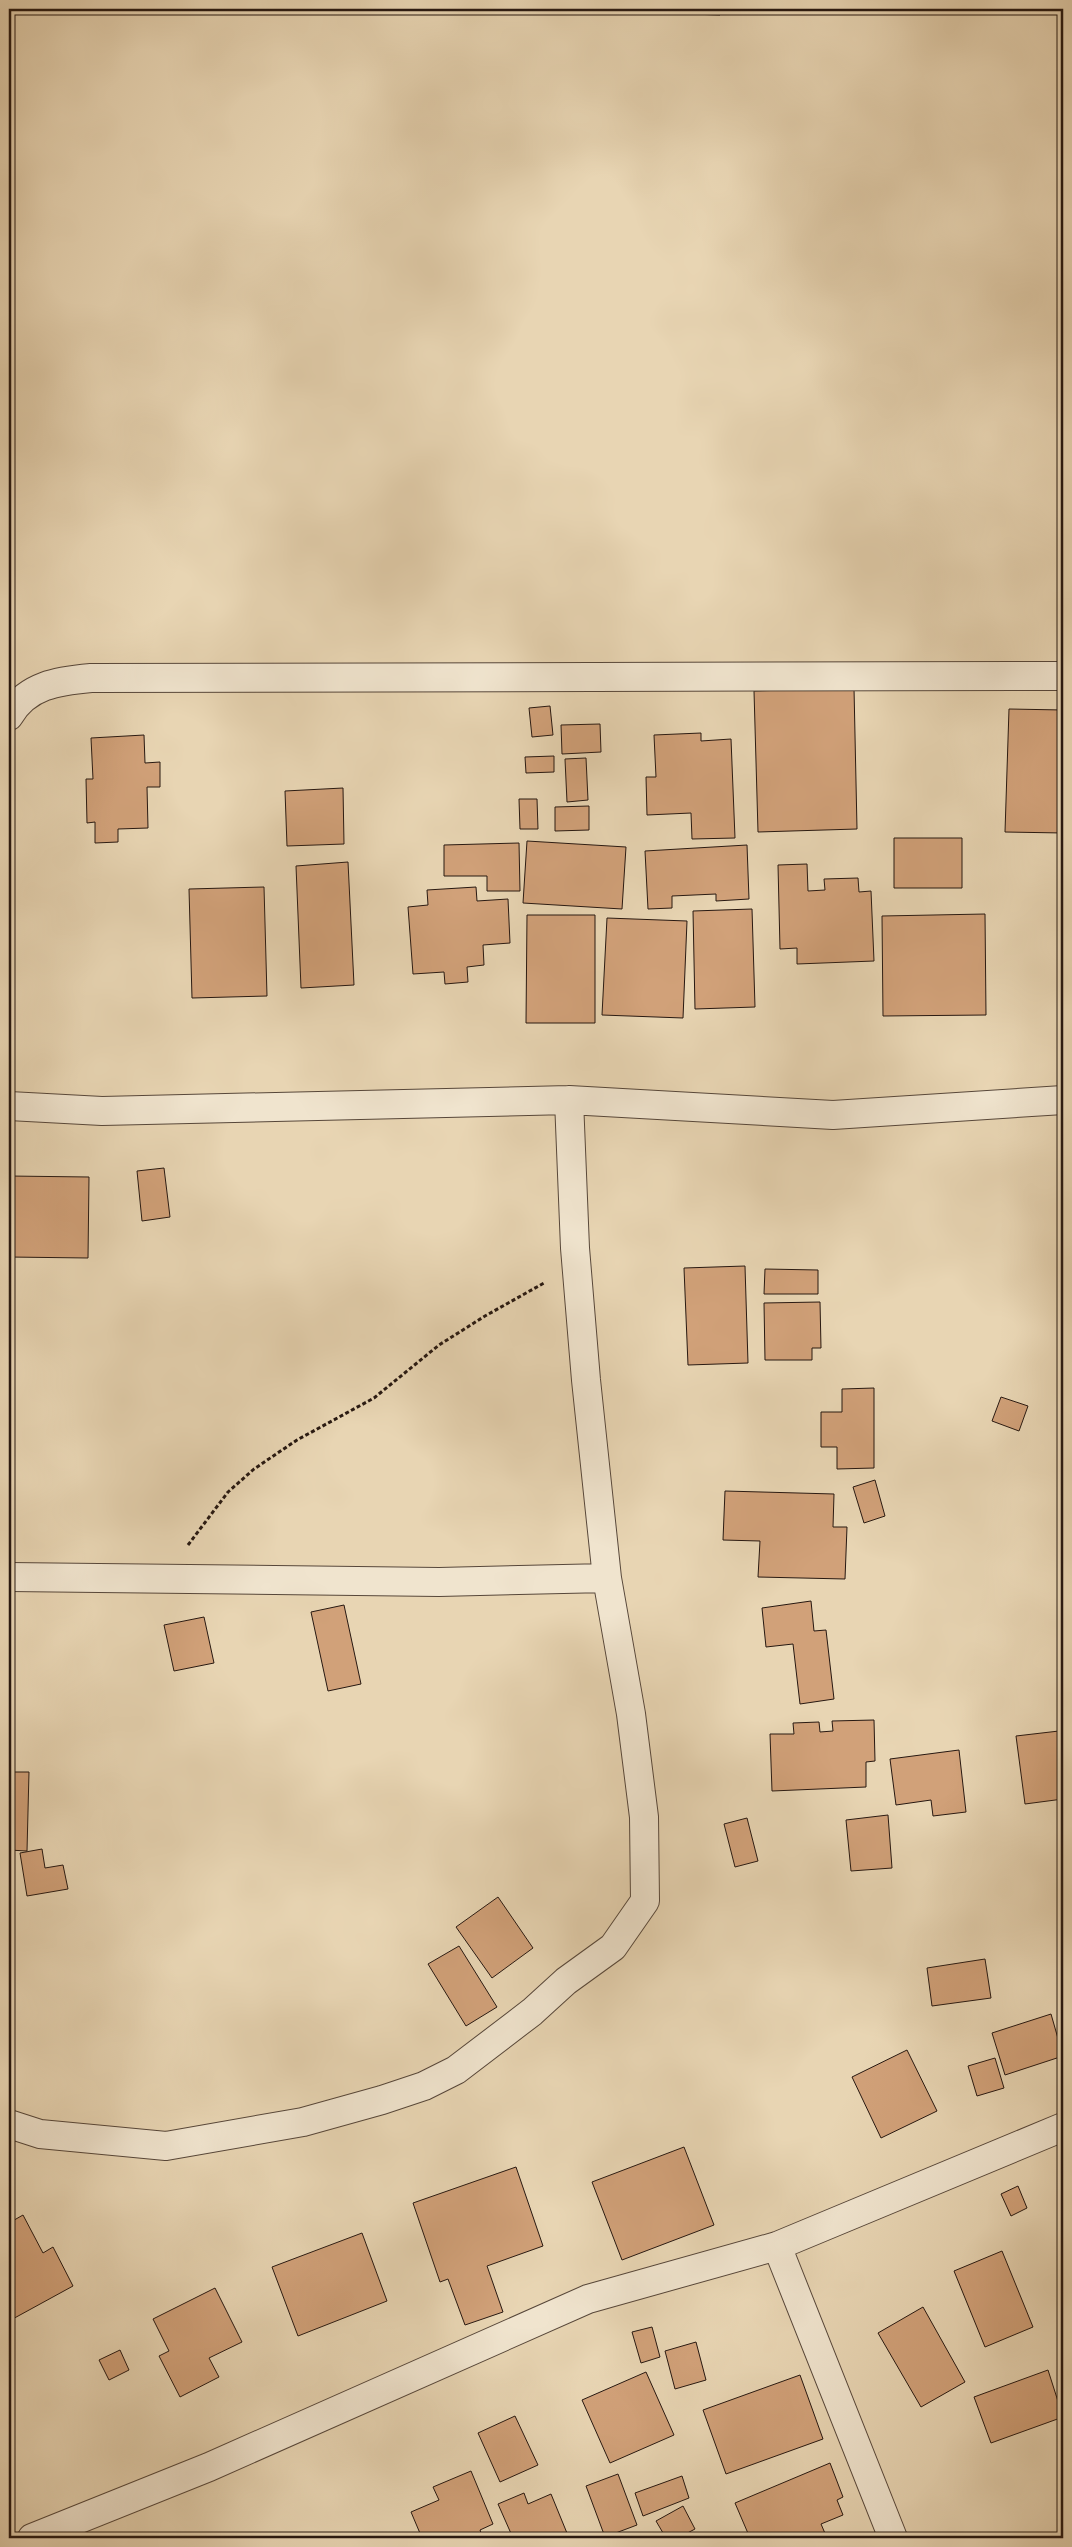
<svg xmlns="http://www.w3.org/2000/svg" width="1072" height="2547" font-family="'IM FELL Great Primer',serif">
<style>
.building{fill:#d1a179;stroke:#271811}
.lines{fill:none;stroke-linecap:round;stroke-linejoin:round}
.minor-casing{stroke:#57473a;stroke-width:30}
.path{stroke:#271811;stroke-width:3;stroke-dasharray:4 2.5;stroke-linecap:butt}
.minor{stroke:#f0e4ce;stroke-width:28}
</style>
<rect width="100%" height="100%" fill="#e8d5b3"/>
<filter id="stains"><feTurbulence type="fractalNoise" baseFrequency=".004" numOctaves="4"/><feColorMatrix values="0 0 0 0 .2 0 0 0 0 .09 0 0 0 0 .02 0 0 0 .5 -.17"/></filter>
<radialGradient id="worn" r=".72"><stop offset=".6" stop-color="#630" stop-opacity="0"/><stop offset="1" stop-color="#630" stop-opacity=".3"/></radialGradient>
<path class="building" d="M535,9H720V15Z
M854,688L857,829L758,832L754,691Z
M550,706L553,735L532,737L529,708Z
M1009,709L1063,710V833L1005,832Z
M600,724L601,752L562,754L561,725Z
M701,733V741L731,739L735,838L692,839L691,813L647,815L646,777H656L654,735Z
M144,735L145,763L160,762V787H147L148,828L118,829V842L95,843V822L87,823L86,779H93L91,738Z
M554,756V772L526,773L525,757Z
M586,758L588,800L567,802L565,759Z
M343,788L344,844L287,846L285,791Z
M519,799H537L538,829H520Z
M589,806V830L555,831V807Z
M894,838H962V888H894Z
M527,841L626,847L622,909L523,903Z
M519,843L520,891H487V876H444V845Z
M747,845L749,899L716,901V894L672,896V908L648,909L645,851Z
M348,862L354,985L301,988L296,866Z
M807,864L808,891L825,890L824,879L858,878L859,892L871,891L874,961L797,964V948L780,949L778,865Z
M1062,886H1063V968H1061Z
M264,887L267,996L192,998L189,889Z
M476,887L477,901L508,899L510,943L483,945L484,965L467,967L468,982L445,984L444,972L413,974L408,907L428,905L427,890Z
M752,909L755,1007L695,1009L693,911Z
M985,914L986,1015L883,1016L882,916Z
M527,915H595V1023H526Z
M607,918L687,921L683,1018L602,1015Z
M164,1168L170,1217L142,1221L137,1171Z
M9,1176L89,1177L88,1258L9,1257Z
M745,1266L748,1363L688,1365L684,1268Z
M765,1269L818,1270V1294H764Z
M820,1302L821,1348H812V1360H765L764,1303Z
M874,1388V1468L837,1469V1447H821V1412H842V1389Z
M1001,1397L1028,1406L1019,1431L992,1421Z
M875,1480L885,1516L864,1523L853,1487Z
M725,1491L834,1494L833,1527H847L845,1579L758,1577L760,1541L723,1540Z
M811,1601L814,1631L826,1630L834,1699L800,1704L793,1644L766,1647L762,1608Z
M344,1605L361,1684L328,1691L311,1612Z
M204,1617L214,1663L174,1671L164,1625Z
M874,1720L875,1761L866,1762V1787L772,1791L770,1734H794L793,1723L819,1722L820,1732L833,1731L832,1721Z
M1059,1731L1063,1761V1799L1025,1804L1016,1736Z
M959,1750L966,1812L933,1816L931,1800L896,1805L890,1759Z
M9,1772H29L27,1851L9,1850Z
M888,1815L892,1868L851,1871L846,1820Z
M747,1818L758,1861L735,1867L724,1824Z
M42,1849L45,1868L63,1865L68,1889L27,1896L20,1853Z
M498,1897L533,1948L492,1978L456,1927Z
M459,1946L497,2007L466,2026L428,1964Z
M985,1959L991,1998L932,2006L927,1968Z
M1051,2014L1063,2056L1005,2075L992,2033Z
M907,2050L937,2111L881,2138L852,2077Z
M995,2058L1004,2088L977,2096L968,2066Z
M684,2147L714,2225L622,2260L592,2182Z
M516,2167L543,2246L487,2266L503,2312L465,2325L448,2279L440,2282L413,2203Z
M1018,2186L1027,2208L1011,2216L1001,2194Z
M23,2215L43,2253L53,2247L73,2286L9,2321V2223Z
M362,2233L387,2301L298,2336L272,2267Z
M1002,2251L1033,2327L985,2347L954,2271Z
M215,2288L242,2342L209,2358L219,2377L180,2397L159,2356L169,2351L153,2319Z
M923,2307L965,2382L921,2407L878,2333Z
M652,2327L660,2357L641,2363L632,2332Z
M696,2342L706,2380L675,2389L665,2351Z
M120,2350L129,2370L109,2380L99,2360Z
M1048,2370L1063,2417L991,2443L974,2397Z
M646,2372L674,2435L610,2463L582,2400Z
M800,2375L823,2439L726,2474L703,2410Z
M515,2416L538,2465L500,2482L478,2433Z
M830,2463L843,2497L837,2500L843,2515L821,2524L827,2538H750L735,2503Z
M471,2471L493,2524L480,2530L483,2538H422L411,2512L439,2500L433,2487Z
M618,2474L637,2525L605,2537L586,2486Z
M682,2476L689,2498L643,2516L635,2493Z
M524,2493L528,2504L551,2494L569,2538H513L498,2504Z
M683,2506L695,2529L678,2538H666L656,2521Z"/>
<g class="lines">
<g class="minor-casing">
<path id="minor" d="M9,716C27,685 58,681 91,678L1063,676
M9,1106L102,1111L569,1100L833,1115L1063,1100
M9,1577L439,1582L607,1578
M9,2124L40,2134L166,2146L303,2122L382,2100L424,2086L456,2070L532,2012L566,1981L613,1947L645,1901L644,1817L631,1714L607,1578L586,1380L575,1248L569,1100
M777,2246L893,2538
M32,2538L209,2467L588,2299L777,2246L1063,2127"/>
</g>
<path class="path" d="M188,1545L228,1492L254,1469L297,1440L374,1398L439,1345L485,1316L544,1283"/>
<use href="#minor" class="minor"/>
</g>
<rect width="1072" height="2547" fill="none" stroke="#e8d5b3" stroke-width="30"/>
<rect x="10" y="10" width="1052" height="2527" fill="none" stroke="#271811" stroke-width="2.5"/>
<rect x="15" y="15" width="1042" height="2517" fill="none" stroke="#271811"/>
<rect width="100%" height="100%" filter="url(#stains)"/>
<rect width="100%" height="100%" fill="url(#worn)"/>
</svg>
